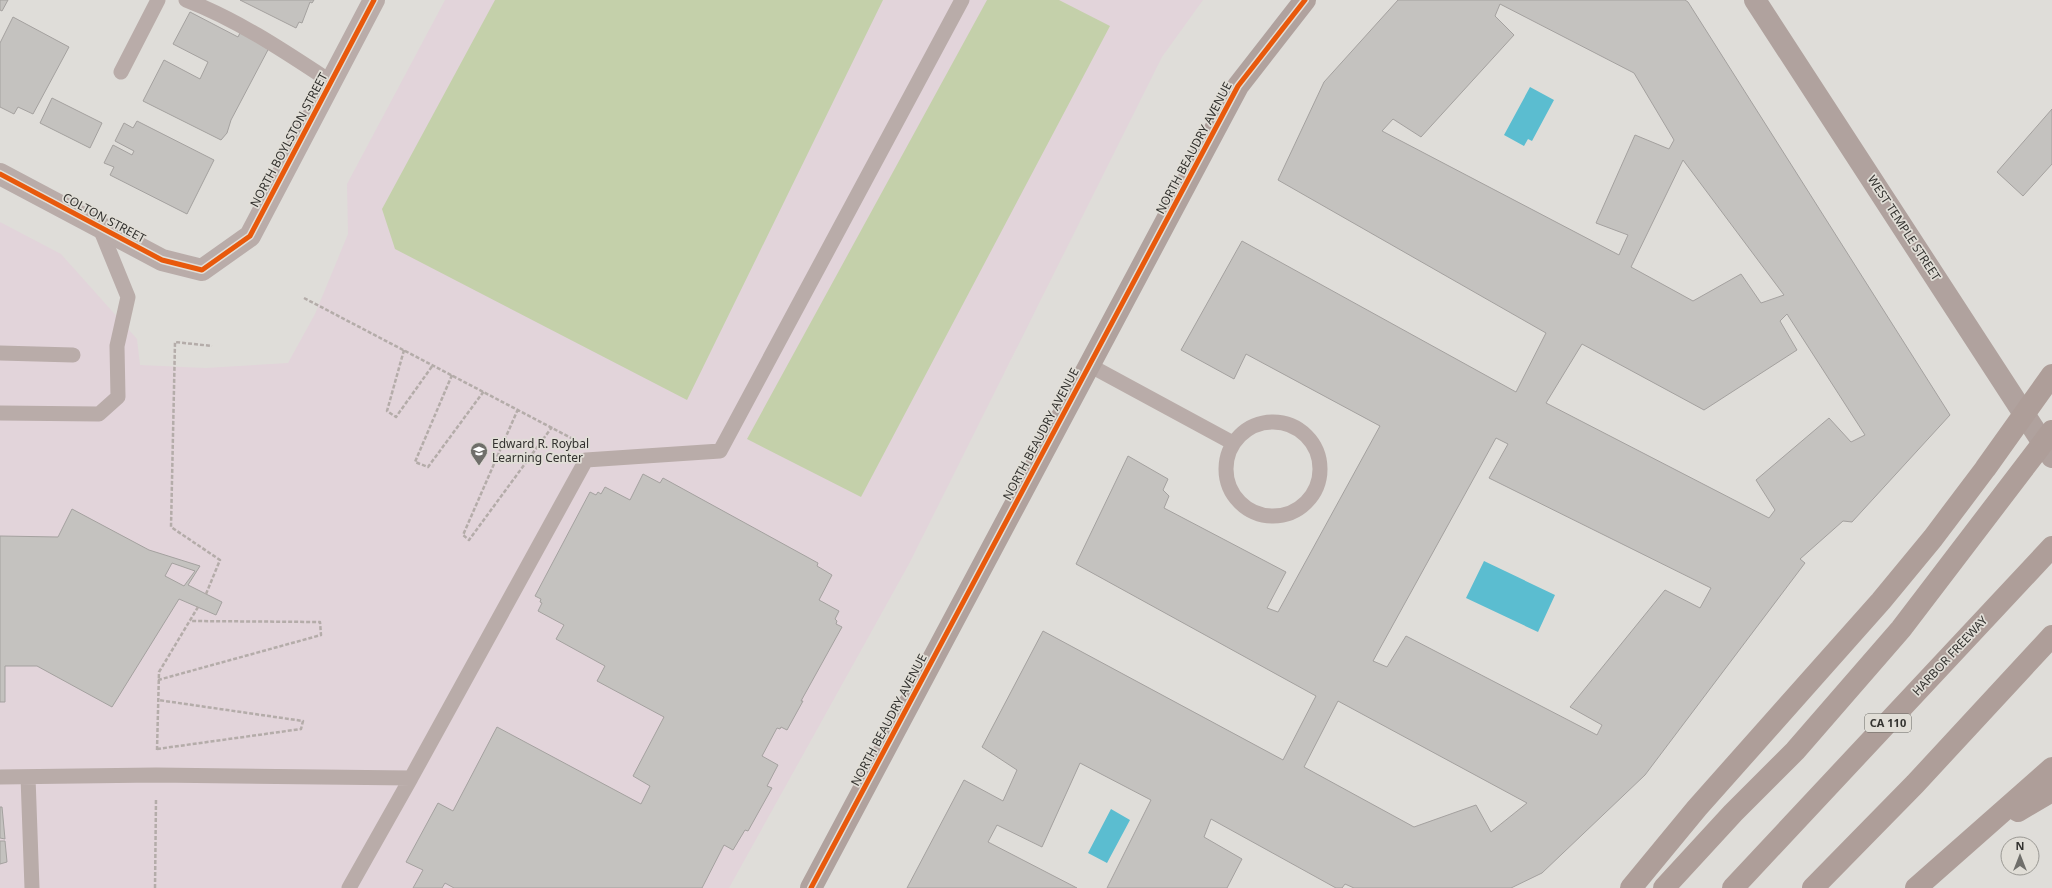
<svg xmlns="http://www.w3.org/2000/svg" width="2052" height="888" font-family="'Noto Sans',sans-serif">
<style>
.education{fill:#e2d4da}
.green{fill:#c4d0aa}
.water{fill:#5bbdd0}
.building{fill:#c4c2bf;stroke:#a4a19f;fill-rule:evenodd}
.lines{fill:none;stroke-linecap:round;stroke-linejoin:round}
.path{stroke:#b4aca9;stroke-width:2.5;stroke-dasharray:4 2;stroke-linecap:butt}
.lane{stroke:#b9aca9;stroke-width:15}
.street{stroke:#b9aca9;stroke-width:22}
.secondary{stroke:#b0a29e;stroke-width:22}
.highway{stroke:#ae9e99;stroke-width:22}
.cycleway-casing{stroke:#e1ded7;stroke-width:8}
.cycleway{stroke:#e8590c;stroke-width:5}
.labels{text-anchor:middle;stroke-width:3.5;stroke-linejoin:round;paint-order:stroke}
.shield{fill:#e1ded7;stroke:#676661;stroke-width:1}
.shield-label{font-size:11px;font-weight:bold;fill:#33322f}
.street-label{font-size:12px;fill:#33322f;stroke:#e1ded7}
.poi-label{font-size:12px;fill:#33322f;stroke:#e1ded7;text-anchor:start}
</style>
<rect width="100%" height="100%" fill="#dfddd9"/>
<path class="education" d="M445,0H1203L1162,57L909,564L729,888H0V222L61,254L137,339L140,365L205,368L288,363L315,314L348,234L347,184Z"/>
<path class="green" d="M495,0H883L687,400L395,249L382,209Z
M987,0H1059L1110,26L861,497L747,439Z"/>
<path class="water" d="M1530,87L1554,100L1532,141L1528,139L1524,146L1504,135Z
M1484,561L1555,595L1538,632L1466,598Z
M1111,809L1130,820L1107,863L1088,853Z"/>
<path class="building" d="M0,0H8L2,11L0,10Z
M240,0H314L312,3L310,2L302,23L299,22L296,28Z
M1398,0H1685L1688,2L1950,415L1852,522L1843,521L1800,559L1805,563L1645,775L1542,873L1511,888H1354L1345,884L1342,888H1336L1211,819L1204,837L1242,859L1227,888H1107L1151,800L1080,763L1042,847L997,825L988,842L1077,888H907L964,780L1003,801L1017,770L982,747L1043,631L1283,760L1316,696L1076,564L1128,456L1168,479L1163,490L1169,496L1164,508L1286,572L1267,608L1278,612L1380,426L1246,354L1234,379L1181,350L1242,241L1516,392L1546,333L1278,180L1324,82ZM1500,4L1634,73L1674,140L1669,149L1635,135L1596,223L1628,235L1619,255L1382,131L1393,119L1421,137L1514,35L1495,16ZM1683,160L1784,295L1761,303L1741,274L1693,301L1631,267ZM1787,314L1865,435L1851,442L1829,418L1756,480L1775,510L1769,518L1546,403L1582,344L1704,410L1797,350L1780,321ZM1496,438L1508,444L1489,478L1711,588L1700,608L1665,590L1570,707L1602,725L1597,735L1406,636L1387,667L1373,661ZM1338,701L1527,803L1491,832L1476,805L1414,827L1304,767Z
M190,12L238,37L241,31L270,46L231,120L227,133L221,140L143,101L164,60L200,79L208,62L173,44Z
M13,17L69,47L33,114L18,107L14,114L0,107V43Z
M52,98L102,123L90,148L40,123Z
M2052,109V164L2023,196L1997,172Z
M137,121L214,160L187,214L110,175L114,167L104,163L113,145L132,155L134,151L115,141L124,123L133,128Z
M643,474L660,483L663,478L818,563L817,566L832,575L819,600L839,611L835,619L837,621L836,624L842,627L801,701H803L787,730L781,727L780,729L777,728L762,756L778,765L767,786L772,788L748,831L745,830L733,850L724,845L702,888H454L445,883L442,888H413L423,870L406,862L438,803L453,811L497,727L641,804L650,786L633,776L664,717L597,681L605,666L556,639L564,625L538,611L542,603L540,602L541,599L535,596L590,492L596,495L598,492L601,494L605,487L630,500Z
M72,509L149,550L200,566L188,585L222,602L216,615L179,599L112,707L37,666H5V702H0V536L58,537ZM172,563L195,571L184,586L165,576Z
M0,807H2L5,839L0,838Z
M0,841H5L7,862L0,864Z"/>
<g class="lines">
<path class="path" d="M304,298L575,440
M404,350L387,411L396,417L433,365
M452,375L415,462L428,467L484,391
M518,409L463,535L469,540L552,427
M206,594L220,560L171,527L175,342L212,346
M158,680L321,635L320,622L190,621
M157,749L301,729L303,721L158,700
M157,750L159,672L198,607
M155,888L156,799"/>
<path class="lane" d="M186,0C238,20 284,51 331,82
M121,72L158,0
M0,353L73,355
M1089,365L1233,443
M0,413L99,414L118,397L117,346L128,297L99,226
M1226 469a47 47 0 1 1 94 0a47 47 0 1 1-94 0Z
M0,777L156,775L411,778L586,460L720,451L962,0
M28,777L32,888
M349,888L411,778"/>
<path class="street" d="M0,174L162,260L202,270L250,236L374,0"/>
<path class="secondary" d="M1755,0L2052,457
M811,888L1238,86L1305,0"/>
<path class="highway" d="M2018,811L2052,791
M1631,888L1697,808L1881,601L1933,538L1985,469L2052,375
M1664,888L1733,813L1795,751L1901,629L2052,431
M1733,888L2052,547
M1813,888L1915,784L2052,636
M1916,888L2052,768"/>
<g class="cycleway-casing">
<path id="cycleway" d="M0,174L162,260L202,270L250,236L374,0
M811,888L1238,86L1305,0"/>
</g>
<use href="#cycleway" class="cycleway"/>
</g>
<defs>
<g id="school-pin" transform="scale(0.9)"><path d="M0 17L-7.5 6A9.5 9.5 0 1 1 7.5 6Z" fill="#6f6e6a" stroke="#e1ded7"/><path d="M0-5L7-2L0 1L-7-2ZM-4 1L0 2.5L4 1V4Q0 6-4 4Z" fill="#fff"/></g>
</defs>
<g fill-rule="evenodd">
<use href="#school-pin" x="479" y="451"/>
</g>
<g class="labels">
<rect class="shield" x="1865" y="714" width="46" height="18" rx="3"/>
<g class="shield-label">
<text x="1888" y="727">CA 110</text>
</g>
<g class="street-label">
<text transform="translate(289 140) rotate(-62)" y="4">NORTH BOYLSTON STREET</text>
<text transform="translate(1194 148) rotate(-62)" y="4">NORTH BEAUDRY AVENUE</text>
<text transform="translate(104 218) rotate(28)" y="4">COLTON STREET</text>
<text transform="translate(1904 228) rotate(57)" y="4">WEST TEMPLE STREET</text>
<text transform="translate(1041 434) rotate(-62)" y="4">NORTH BEAUDRY AVENUE</text>
<text transform="translate(1950 656) rotate(-47)" y="4">HARBOR FREEWAY</text>
<text transform="translate(889 720) rotate(-62)" y="4">NORTH BEAUDRY AVENUE</text>
</g>
<g class="poi-label">
<text x="492" y="448">Edward R. Roybal<tspan x="492" dy="14">Learning Center</tspan></text>
</g>
</g>
<g transform="translate(2020 856)"><circle r="19" fill="#e1ded7" stroke="#9b9994"/>
<path d="M0-3L7 15L0 10L-7 15Z" fill="#6f6e6a"/>
<text y="-6" font-size="11" font-weight="bold" text-anchor="middle" fill="#33322f">N</text>
</g>
</svg>
